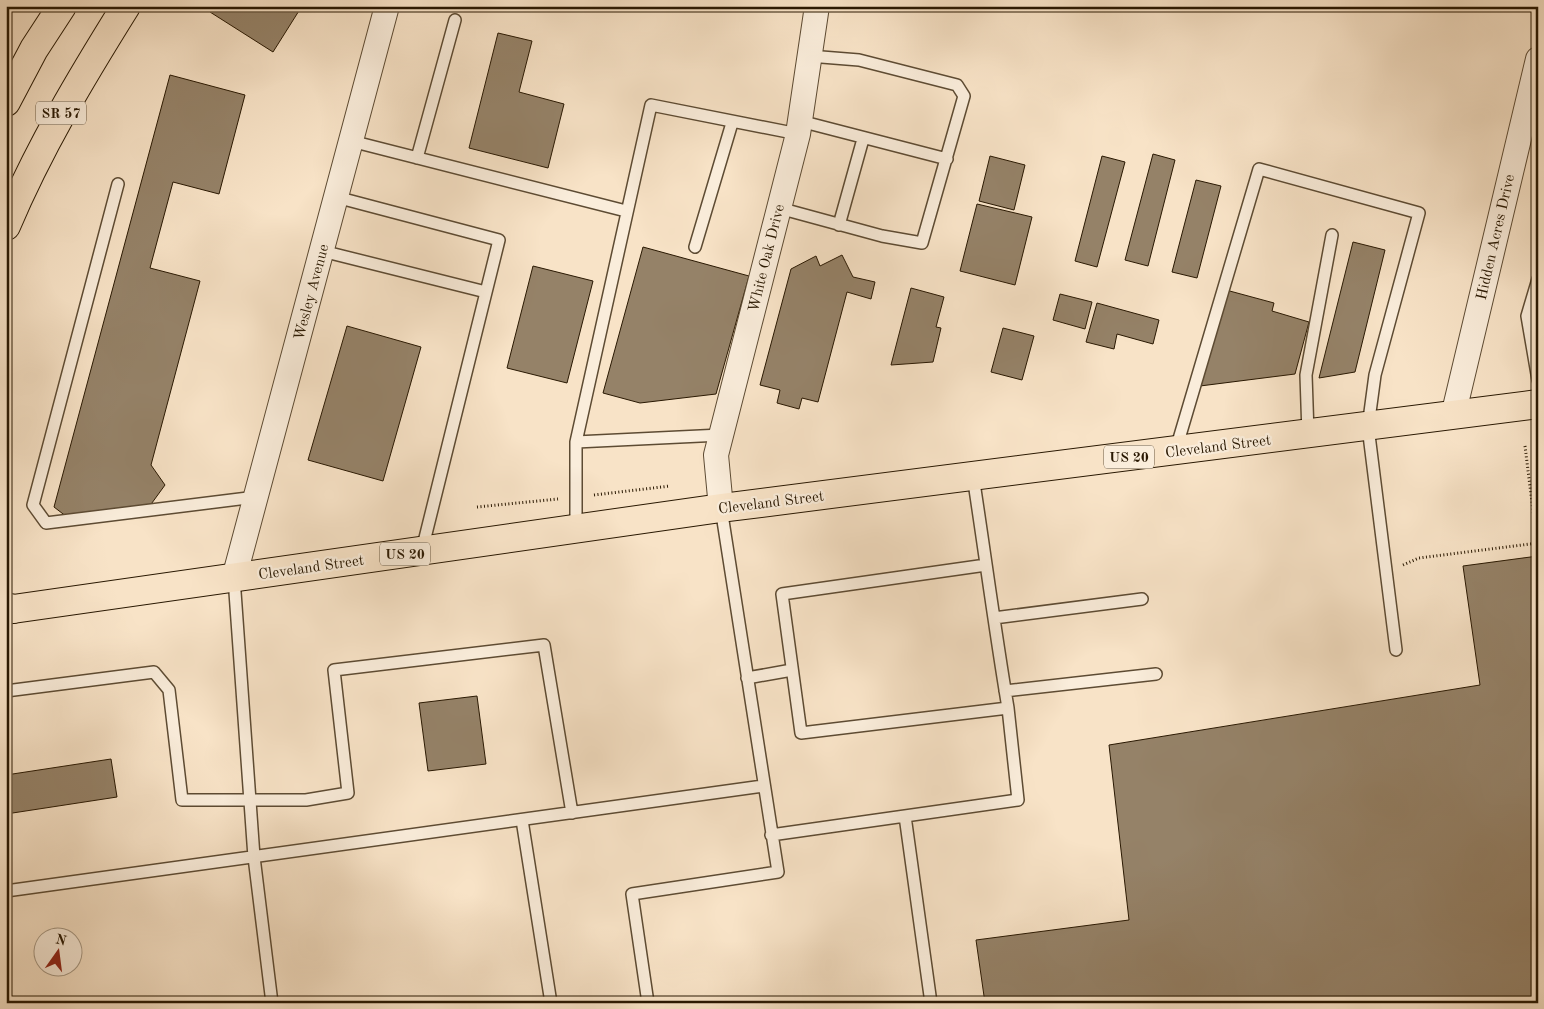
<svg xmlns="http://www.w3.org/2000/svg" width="1544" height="1009" font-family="'Old Standard TT',serif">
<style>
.building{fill:#958268;stroke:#291802}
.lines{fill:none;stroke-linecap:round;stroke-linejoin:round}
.service-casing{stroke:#5d4b33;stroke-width:14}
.minor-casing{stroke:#5d4b33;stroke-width:26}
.primary-casing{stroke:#291802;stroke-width:30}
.trunk-casing{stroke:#291802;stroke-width:30}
.path{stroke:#291802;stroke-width:3;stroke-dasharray:1 2.5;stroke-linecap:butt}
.service{stroke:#faeddb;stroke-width:11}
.minor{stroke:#faeddb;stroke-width:24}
.primary{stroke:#f8e3c7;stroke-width:28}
.trunk{stroke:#f8e3c7;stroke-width:28}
.labels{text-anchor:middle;stroke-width:4.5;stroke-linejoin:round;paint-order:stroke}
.shield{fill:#faeddb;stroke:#685843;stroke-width:1}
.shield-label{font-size:14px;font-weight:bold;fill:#291802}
.street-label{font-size:15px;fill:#291802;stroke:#faeddb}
</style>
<rect width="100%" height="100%" fill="#f8e3c7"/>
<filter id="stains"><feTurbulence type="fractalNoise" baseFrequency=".004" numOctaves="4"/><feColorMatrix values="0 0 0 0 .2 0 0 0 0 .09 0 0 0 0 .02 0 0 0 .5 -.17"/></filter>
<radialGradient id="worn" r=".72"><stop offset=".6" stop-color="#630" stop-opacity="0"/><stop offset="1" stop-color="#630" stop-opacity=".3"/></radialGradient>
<path class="building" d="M214,6H302L273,52L210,12Z
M498,33L532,41L519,92L564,104L548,168L469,148Z
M170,75L245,95L219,194L173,182L150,268L200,281L151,465L165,485L149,507L67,517L54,507Z
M1153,154L1175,160L1148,266L1125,260Z
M990,156L1025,165L1014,210L979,201Z
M1102,156L1125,162L1097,267L1075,261Z
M1196,180L1221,186L1197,278L1172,272Z
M977,204L1032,217L1015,285L960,271Z
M1353,242L1385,250L1355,372L1319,378Z
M643,247L749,276L716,394L640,403L603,393Z
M842,255L853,277L875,282L871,299L847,292L818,402L802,398L799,409L777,403L780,390L760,385L791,269L816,256L820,266Z
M533,266L593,281L567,383L507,368Z
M911,288L944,297L936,327L941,328L933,362L891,365Z
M1226,290L1274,303L1272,311L1309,322L1295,374L1200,386Z
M1060,294L1092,302L1085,329L1053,320Z
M1097,303L1159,320L1153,344L1117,334L1114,349L1086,342Z
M347,326L421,347L383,481L308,460Z
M1003,328L1034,336L1022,380L991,372Z
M1538,556V1003H985L976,940L1129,920L1109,745L1480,685L1463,566Z
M477,696L486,764L428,771L419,703Z
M111,759L117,797L6,814V775Z"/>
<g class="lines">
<g class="service-casing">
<path id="service" d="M800,121L947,159
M351,141L626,211
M417,158L455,20
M118,184L33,505L46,523L256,497
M336,197L499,240L422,550
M779,208L882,236L922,243L964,96L957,85L859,60L809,56
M839,225L863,139
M695,247L732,123
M322,251L486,292
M1538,279L1527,316L1538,380
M1308,434L1306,375L1332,235
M576,442L651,105L798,134
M1176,449L1259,169L1419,213L1375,375L1368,427L1396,650
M973,476C985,554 995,631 1008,708L801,733L782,594L986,565
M576,529V442L721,435
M234,578L254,857L272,1003
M994,618L1142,599
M747,678L792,670
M6,691L154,672L169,690L182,800H306L348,793L334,670L544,645L572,813
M1005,691L1156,674
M905,816L1018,800L1008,708
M522,820L551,1003
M771,835L905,816L931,1003
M6,891L763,786
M648,1003L632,894L778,872L721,508"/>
</g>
<g class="minor-casing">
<path id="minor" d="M1453,416L1538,59
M721,508L716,455L798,134L817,6
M234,578L387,6"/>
</g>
<g class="primary-casing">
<path id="primary" d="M6,610L721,508L1538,404"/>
</g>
<g class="trunk-casing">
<path id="trunk" d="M6,102L34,49L62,6
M6,226C39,148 81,78 126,6
M6,607L13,609"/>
</g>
<path class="path" d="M1525,446L1537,543
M594,495L670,486
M477,507L558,499
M1403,565L1419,558L1538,543"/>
<use href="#service" class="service"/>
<use href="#minor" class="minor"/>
<use href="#primary" class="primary"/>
<use href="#trunk" class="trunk"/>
</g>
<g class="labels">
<g class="shield">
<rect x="36" y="101.5" width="50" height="23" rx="4"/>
<rect x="1104" y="445.5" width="50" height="23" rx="4"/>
<rect x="380" y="542.5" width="50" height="23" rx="4"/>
</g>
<g class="shield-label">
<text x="61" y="118">SR 57</text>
<text x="1129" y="462">US 20</text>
<text x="405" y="559">US 20</text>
</g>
<g class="street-label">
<text transform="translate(1495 237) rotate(-77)" y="5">Hidden Acres Drive</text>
<text transform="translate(766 258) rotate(-76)" y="5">White Oak Drive</text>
<text transform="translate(311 292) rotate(-75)" y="5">Wesley Avenue</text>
<text transform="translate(1218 446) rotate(-7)" y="5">Cleveland Street</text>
<text transform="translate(771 502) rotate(-7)" y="5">Cleveland Street</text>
<text transform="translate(311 567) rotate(-8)" y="5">Cleveland Street</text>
</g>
</g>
<rect width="1544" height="1009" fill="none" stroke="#f8e3c7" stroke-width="25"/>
<rect x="8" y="8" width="1529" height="994" fill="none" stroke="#291802" stroke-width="2.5"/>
<rect x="12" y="12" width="1519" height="984" fill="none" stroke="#291802"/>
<g transform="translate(58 952) rotate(14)"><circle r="24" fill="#faeddb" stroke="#a69884"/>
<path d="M0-4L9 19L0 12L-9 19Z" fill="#8f2418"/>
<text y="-8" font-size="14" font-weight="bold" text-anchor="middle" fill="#291802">N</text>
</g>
<rect width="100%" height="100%" filter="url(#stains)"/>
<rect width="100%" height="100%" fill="url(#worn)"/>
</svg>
